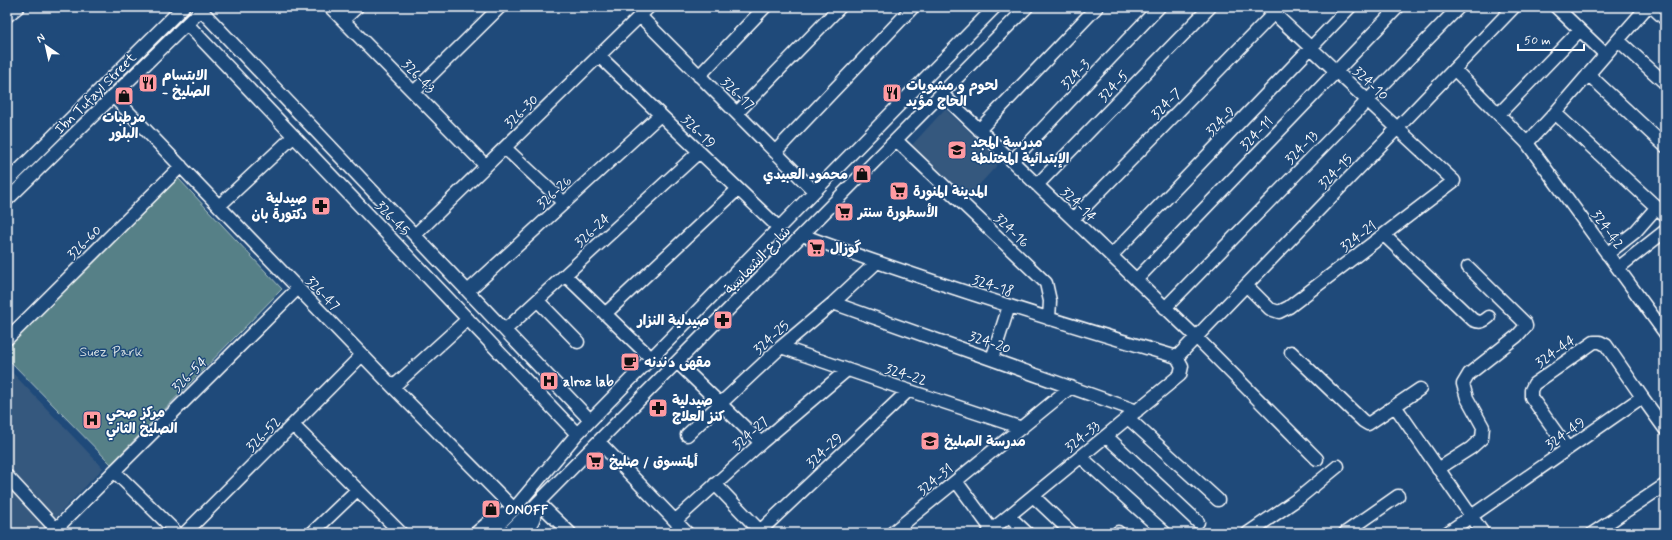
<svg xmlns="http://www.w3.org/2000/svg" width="1672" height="540" font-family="Mynerve,'Playpen Sans Arabic',sans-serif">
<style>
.built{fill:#35587e}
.green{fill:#578087;stroke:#abc0c3}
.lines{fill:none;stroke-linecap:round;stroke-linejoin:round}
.minor-casing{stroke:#fff;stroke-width:15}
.minor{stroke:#1f4a7a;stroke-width:12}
.labels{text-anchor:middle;stroke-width:3;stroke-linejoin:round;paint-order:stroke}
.street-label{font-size:14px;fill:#fff;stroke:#1f4a7a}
.poi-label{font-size:14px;font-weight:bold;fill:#fff;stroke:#1f4a7a;text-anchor:start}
.park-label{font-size:14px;fill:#d5dfe1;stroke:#1f4a7a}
</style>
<rect width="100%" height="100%" fill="#1f4a7a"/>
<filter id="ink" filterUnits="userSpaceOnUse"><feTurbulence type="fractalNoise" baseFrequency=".025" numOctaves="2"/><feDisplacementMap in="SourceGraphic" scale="8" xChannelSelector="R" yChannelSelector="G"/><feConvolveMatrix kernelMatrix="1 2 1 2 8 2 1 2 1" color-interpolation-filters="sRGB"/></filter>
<g filter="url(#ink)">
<path class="built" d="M945,109L1001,161L968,197L912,145Z
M7,367L103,468L41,533H7Z"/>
<path class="green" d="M178,178L282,289L111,464L7,358V345Z"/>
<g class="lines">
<g class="minor-casing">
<path id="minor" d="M330,7L486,166
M1556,7L1605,54
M1652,7L1665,19
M201,10L590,420
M7,16L18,7
M640,16L814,191
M343,20L357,7
M187,24L577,434
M1618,40L1647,7
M599,56L779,228
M1454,69L1527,143L1665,333
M1588,74L1665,146
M699,76L765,7
M414,92L500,7
M941,93L1196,337L1317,459
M113,96L393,387L514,509L490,521L476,533
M737,113L840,7
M1555,113L1665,215
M1499,114L1580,30
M979,130L1097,7
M896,140L1046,283L1050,301L1049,319
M1527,143L1555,113L1618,40L1665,83
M505,148L564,203
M775,152L913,7
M1012,161L1159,7
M7,182L183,7
M1037,185L1210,7
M7,200L204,7
M219,206L294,136
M1073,219L1280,7
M415,235L649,7
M802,235C925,281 1051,320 1177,357
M1384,235L1473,320C1480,323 1483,322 1489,317
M1607,254L1635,232L1657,207
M1111,256L1350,7
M1618,268L1665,231
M565,275L651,358
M1136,280L1398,7
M1246,285L1270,309L1279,312L1289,307L1454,181L1267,7
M468,291L660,115
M538,301L578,342
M833,303L1137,411
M1165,308L1459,7
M605,314L738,189
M505,330L699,152
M7,339L181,166
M781,347L898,387L1022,428
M1291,352L1363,421L1368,424L1420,389
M1177,357L1514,7
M992,359L1009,306
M677,362L761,443
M393,387L468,319
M1395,406L1483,533
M1128,418L1218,500
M293,425L401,533
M687,435L781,347L833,303L876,263
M1106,436L1198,522
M599,442L687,533
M1568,449L1531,397V390L1534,384L1594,342H1600L1606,345L1642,397
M1081,457L1165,533
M1438,469L1471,448L1482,438L1483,427L1467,398L1463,384L1469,374L1517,336L1526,326L1525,323L1468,267
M114,471L177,533
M7,476L56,529
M956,481L992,530
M715,484L762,533
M1033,496L1072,533
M1009,516L1027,533
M676,520L761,443L847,370
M760,531L908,391
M1118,532L1119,533
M52,533L298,288
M185,533L362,355
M312,533L357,490
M490,533L514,509L577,434L995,7
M508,533L1027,7
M525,533L533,520L539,503L570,533
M892,533L1071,387
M988,533L1180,375L1182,366L1177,357
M1248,533L1299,498L1338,466
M1345,533L1398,496
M1447,533L1642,397L1665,429
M1593,533L1665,485"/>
</g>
<use href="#minor" class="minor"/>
</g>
</g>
<defs>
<g id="restaurant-square" transform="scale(1)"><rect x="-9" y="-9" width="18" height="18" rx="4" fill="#ff9aa2" stroke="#1f4a7a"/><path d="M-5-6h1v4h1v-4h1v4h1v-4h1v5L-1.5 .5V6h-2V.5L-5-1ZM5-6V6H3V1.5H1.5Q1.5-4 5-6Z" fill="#111"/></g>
<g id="shop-square" transform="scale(1)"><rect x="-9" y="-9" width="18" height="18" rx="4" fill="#ff9aa2" stroke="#1f4a7a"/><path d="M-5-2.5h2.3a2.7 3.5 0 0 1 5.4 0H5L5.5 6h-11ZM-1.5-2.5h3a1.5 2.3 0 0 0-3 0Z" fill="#111"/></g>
<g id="school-square" transform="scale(1)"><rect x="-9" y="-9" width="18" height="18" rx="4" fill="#ff9aa2" stroke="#1f4a7a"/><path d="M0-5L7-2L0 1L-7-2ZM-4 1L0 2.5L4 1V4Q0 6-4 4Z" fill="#111"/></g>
<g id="supermarket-square" transform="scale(1)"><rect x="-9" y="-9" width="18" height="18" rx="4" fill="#ff9aa2" stroke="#1f4a7a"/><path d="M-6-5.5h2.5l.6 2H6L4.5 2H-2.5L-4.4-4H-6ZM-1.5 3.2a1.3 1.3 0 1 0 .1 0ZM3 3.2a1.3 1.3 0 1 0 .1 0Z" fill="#111"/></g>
<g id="pharmacy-square" transform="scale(1)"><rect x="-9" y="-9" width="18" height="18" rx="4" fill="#ff9aa2" stroke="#1f4a7a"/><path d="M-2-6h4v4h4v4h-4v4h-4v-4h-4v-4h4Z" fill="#111"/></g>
<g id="cafe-square" transform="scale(1)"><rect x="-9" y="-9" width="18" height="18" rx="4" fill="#ff9aa2" stroke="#1f4a7a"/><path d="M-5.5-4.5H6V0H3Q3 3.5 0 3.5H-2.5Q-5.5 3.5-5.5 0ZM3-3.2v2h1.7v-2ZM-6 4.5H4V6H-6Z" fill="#111"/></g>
<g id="hospital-square" transform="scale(1)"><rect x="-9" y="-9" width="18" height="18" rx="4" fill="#ff9aa2" stroke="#1f4a7a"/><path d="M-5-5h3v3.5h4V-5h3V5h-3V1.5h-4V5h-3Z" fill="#111"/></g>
</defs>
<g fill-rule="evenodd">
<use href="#restaurant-square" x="148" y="83"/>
<use href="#restaurant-square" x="892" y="93"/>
<use href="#shop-square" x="124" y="96"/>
<use href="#school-square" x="957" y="150"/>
<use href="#shop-square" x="862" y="174"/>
<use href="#supermarket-square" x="899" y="191"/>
<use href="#pharmacy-square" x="321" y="206"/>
<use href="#supermarket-square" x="844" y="212"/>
<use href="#supermarket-square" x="816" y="248"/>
<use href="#pharmacy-square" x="723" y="320"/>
<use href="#cafe-square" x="630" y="362"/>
<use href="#hospital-square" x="549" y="381"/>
<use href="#pharmacy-square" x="658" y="408"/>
<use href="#hospital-square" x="92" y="420"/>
<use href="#school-square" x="930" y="441"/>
<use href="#supermarket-square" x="595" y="461"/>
<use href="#shop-square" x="491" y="509"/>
</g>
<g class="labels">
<g class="street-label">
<text transform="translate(1075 74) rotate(-46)" y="5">324-3</text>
<text transform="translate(419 76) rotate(46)" y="5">326-43</text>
<text transform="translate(1371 83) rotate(43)" y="5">324-10</text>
<text transform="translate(1113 86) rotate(-46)" y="5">324-5</text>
<text transform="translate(95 93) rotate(-45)" y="5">Ibn Tufayl Street</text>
<text transform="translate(738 93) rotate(45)" y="5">326-17</text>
<text transform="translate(1166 103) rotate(-46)" y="5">324-7</text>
<text transform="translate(521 111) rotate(-44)" y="5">326-30</text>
<text transform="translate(1220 121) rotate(-46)" y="5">324-9</text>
<text transform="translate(699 131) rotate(44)" y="5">326-19</text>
<text transform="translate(1256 133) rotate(-46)" y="5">324-11</text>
<text transform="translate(1301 147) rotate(-46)" y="5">324-13</text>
<text transform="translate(1335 171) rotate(-46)" y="5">324-15</text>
<text transform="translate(554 192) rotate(-42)" y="5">326-26</text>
<text transform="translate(1079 204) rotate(44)" y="5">324-14</text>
<text transform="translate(393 218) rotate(46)" y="5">326-45</text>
<text transform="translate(1608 229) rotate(54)" y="5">324-42</text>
<text transform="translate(592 230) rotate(-42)" y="5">326-24</text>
<text transform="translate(1012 230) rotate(44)" y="5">324-16</text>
<text transform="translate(1358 236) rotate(-37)" y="5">324-21</text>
<text transform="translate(84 242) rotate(-45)" y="5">326-60</text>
<text transform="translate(757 260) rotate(-46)" y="5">شارع الشماسية</text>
<text transform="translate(993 285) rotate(18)" y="5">324-18</text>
<text transform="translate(323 293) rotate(46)" y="5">326-47</text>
<text transform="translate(771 337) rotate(-42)" y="5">324-25</text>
<text transform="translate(990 342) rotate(19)" y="5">324-20</text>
<text transform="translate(1555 351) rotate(-35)" y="5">324-44</text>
<text transform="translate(189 374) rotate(-45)" y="5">326-54</text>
<text transform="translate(906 374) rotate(18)" y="5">324-22</text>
<text transform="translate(750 433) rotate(-41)" y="5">324-27</text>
<text transform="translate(1565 433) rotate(-35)" y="5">324-49</text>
<text transform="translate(263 434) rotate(-45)" y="5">326-52</text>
<text transform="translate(1082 436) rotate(-39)" y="5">324-33</text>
<text transform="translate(824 450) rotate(-43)" y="5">324-29</text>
<text transform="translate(935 479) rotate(-39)" y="5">324-31</text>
</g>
<g class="poi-label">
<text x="162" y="80">الابتسام<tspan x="162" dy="16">- الصليخ</tspan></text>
<text x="906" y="90">لحوم و مشويات<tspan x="906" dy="16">الحاج مؤيد</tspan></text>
<text x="124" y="122" text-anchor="middle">مرطبات<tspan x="124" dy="16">البلور</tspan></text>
<text x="971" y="147">مدرسة المجد<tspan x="971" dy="16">الإبتدائية المختلطة</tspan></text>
<text x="848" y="179" text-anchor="end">محمود العبيدي</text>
<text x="913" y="196">المدينة المنورة</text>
<text x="307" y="203" text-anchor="end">صيدلية<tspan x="307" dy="16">دكتورة بان</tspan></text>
<text x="858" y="217">الأسطورة سنتر</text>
<text x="830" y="253">گوزال</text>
<text x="709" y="325" text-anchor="end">صيدلية النزار</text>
<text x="644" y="367">مقهى دندنه</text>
<text x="563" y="386">alroz lab</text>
<text x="672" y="405">صيدلية<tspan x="672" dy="16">كنز العلاج</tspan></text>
<text x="106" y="417">مركز صحي<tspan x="106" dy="16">الصليخ الثاني</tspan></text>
<text x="944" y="446">مدرسة الصليخ</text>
<text x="609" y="466">ألمتسوق / صليخ</text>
<text x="505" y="514">ONOFF</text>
</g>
<g class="park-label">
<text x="111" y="356">Suez Park</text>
</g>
</g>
<rect width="1672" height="540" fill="none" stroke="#1f4a7a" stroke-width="24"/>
<rect x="12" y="12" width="1648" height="516" fill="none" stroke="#fff" stroke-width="1.5" filter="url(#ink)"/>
<g transform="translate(46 46) rotate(326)" stroke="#1f4a7a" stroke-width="3" paint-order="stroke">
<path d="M0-3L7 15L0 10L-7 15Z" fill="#ffffff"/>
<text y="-6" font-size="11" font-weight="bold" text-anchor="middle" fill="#ffffff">N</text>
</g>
<path d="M1518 44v6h66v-6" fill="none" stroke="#ffffff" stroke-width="2"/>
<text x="1524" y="44" font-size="12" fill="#ffffff" stroke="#1f4a7a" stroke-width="3" paint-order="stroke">50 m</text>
</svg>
